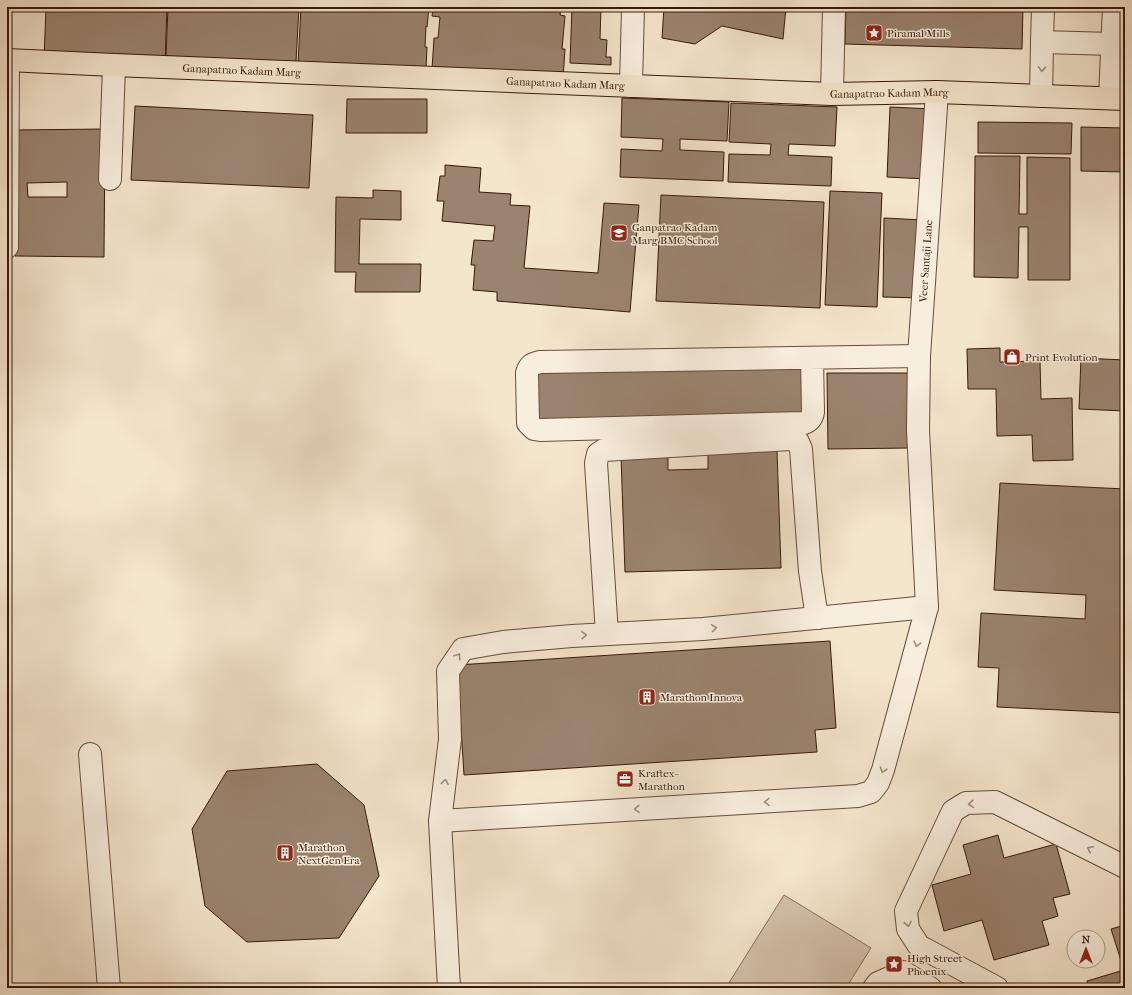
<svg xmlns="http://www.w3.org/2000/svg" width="1132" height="995" font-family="'IM FELL French Canon',serif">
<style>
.green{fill:#d4c2ac;stroke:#866e5b}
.building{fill:#9a836f;stroke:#38190a;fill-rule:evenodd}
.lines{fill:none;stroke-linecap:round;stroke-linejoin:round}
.minor-casing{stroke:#674c3b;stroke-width:24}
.major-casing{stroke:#38190a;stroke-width:24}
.minor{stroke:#f8eede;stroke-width:22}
.major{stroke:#f4e5cd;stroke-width:22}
.oneway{stroke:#a28e7f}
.labels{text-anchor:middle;stroke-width:3;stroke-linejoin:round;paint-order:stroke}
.poi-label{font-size:11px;fill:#38190a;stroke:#f8eede;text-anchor:start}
.street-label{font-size:11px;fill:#38190a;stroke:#f8eede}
</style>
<rect width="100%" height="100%" fill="#f4e5cd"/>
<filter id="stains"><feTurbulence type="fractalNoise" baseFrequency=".005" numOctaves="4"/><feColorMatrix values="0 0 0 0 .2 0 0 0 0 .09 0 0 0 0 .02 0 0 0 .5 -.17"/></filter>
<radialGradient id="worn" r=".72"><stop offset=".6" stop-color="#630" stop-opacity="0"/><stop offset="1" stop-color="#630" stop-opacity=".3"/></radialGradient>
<path class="green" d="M784,895L871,948L846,988H729L727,986Z"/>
<path class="building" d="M46,7H167L165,63L44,59Z
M168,7H299L296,62L166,56Z
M301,7H429L427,27L426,26L425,47H427L426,69L298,64Z
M433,7H561L560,15L565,16L562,49H565L563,79L432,69L434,38H438L440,17L432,16Z
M572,7H601L600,39L607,40L606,57H611V65L570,63Z
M664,7H786L783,39L722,26L695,44L662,38Z
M846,7H1023L1022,49L845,44Z
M622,98L729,102L727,141L680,139V150L724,152L723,181L620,177L621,149L662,151L663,139L621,137Z
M347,99H427V133H346Z
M731,103L837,107L835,146L789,144L788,155L832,157L831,186L728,182L729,154L770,155L771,144L729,142Z
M135,106L313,115L309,188L131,180Z
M890,107L932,109L927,179L887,177Z
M978,122L1072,123L1071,154L978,153Z
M1081,127L1125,128V172L1081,171Z
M105,129L104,257L15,256V130ZM67,182V197H28L27,183Z
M975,156H1020L1019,214H1027V157L1070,158V280H1028V227H1019L1018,278L974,277Z
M445,165L481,168L479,192L511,194L510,205L530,206L524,268L598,273L604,203L639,205L630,312L497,301V292L473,290L475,265H471L474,240L493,241L495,226L442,221L444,201H437L440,176H445Z
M373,190L401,191V220L360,219L359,264H421L420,292H355L356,272H335L336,197L373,198Z
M830,191L882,193L877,307L825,305Z
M661,195L824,202L820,308L656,301Z
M884,218L923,220L921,298L883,297Z
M1000,348V362L1040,361L1041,399L1072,398L1073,460L1033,461L1032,435L997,436L996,389H968L967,349Z
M1081,358L1125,360V411L1079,409Z
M802,365L804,415L534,422L533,372Z
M827,373H909L910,448L828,449Z
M777,451L781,568L625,572L621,456L668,455V470L708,469V453Z
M1000,483L1125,489V713L997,707L999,668L978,667L981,613L1085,619L1086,595L994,590Z
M830,641L836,728L815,730L817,752L464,775L457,665Z
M317,764L364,805L379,876L339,938L247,942L205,906L192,829L227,771Z
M998,835L1004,858L1056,844L1070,894L1053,898L1058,916L1042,921L1049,945L994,960L982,920L944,931L932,885L971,874L963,845Z
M1125,925V988H1089L1087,981L1124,970L1111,929Z"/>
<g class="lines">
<g class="minor-casing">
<g id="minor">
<path d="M1043,7L1042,42L1112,44"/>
<path d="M631,86L633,7"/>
<path d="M832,94L834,7"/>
<path d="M1041,96L1042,42"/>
<path d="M1110,98L1114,7"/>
<path d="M110,179L114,65"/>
<path d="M7,247L8,60"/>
<path d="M812,358L813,412C812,418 810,421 804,423L540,430L534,429L528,423L527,373C529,365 532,364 540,362L919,356"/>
<path d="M607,634L596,463L598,454L604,450L790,439L798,442L801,449L810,571L817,618"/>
<path d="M90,754L109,988"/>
<path id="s1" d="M440,821L858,796L871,792L878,783L883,770L927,607L918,430L919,356L937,92"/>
<path d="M449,988L440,821L450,739L448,671L463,649L503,642L572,636L703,629L927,607"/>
<path d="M874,988L878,983L903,972L930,988"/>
<path d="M997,988L919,946L908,929L906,911L953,811L966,803L995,802L1125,867"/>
</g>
</g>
<g class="major-casing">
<g id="major">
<path id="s2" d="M7,60L114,65L832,94L937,92L1125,99"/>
</g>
</g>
<use href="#minor" class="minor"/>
<use href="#major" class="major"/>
</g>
<defs><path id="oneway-chevron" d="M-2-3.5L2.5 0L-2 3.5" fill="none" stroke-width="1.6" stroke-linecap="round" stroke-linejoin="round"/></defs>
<g class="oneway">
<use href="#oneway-chevron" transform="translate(1042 69) rotate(92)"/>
<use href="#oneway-chevron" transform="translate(714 628) rotate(-6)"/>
<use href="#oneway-chevron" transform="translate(584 635) rotate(-3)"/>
<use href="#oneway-chevron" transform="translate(917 644) rotate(105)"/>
<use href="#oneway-chevron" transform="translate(458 656) rotate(-56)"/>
<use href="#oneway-chevron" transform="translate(883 770) rotate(109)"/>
<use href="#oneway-chevron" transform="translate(445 782) rotate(-83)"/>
<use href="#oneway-chevron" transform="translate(767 802) rotate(177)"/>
<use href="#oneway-chevron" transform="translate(971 804) rotate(175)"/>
<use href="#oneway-chevron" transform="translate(637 809) rotate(177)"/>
<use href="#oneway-chevron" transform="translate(1090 849) rotate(-154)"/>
<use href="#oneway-chevron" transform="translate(908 924) rotate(79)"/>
</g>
<defs>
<g id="sight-square" transform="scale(0.9)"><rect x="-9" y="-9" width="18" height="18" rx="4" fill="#8f2418" stroke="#f8eede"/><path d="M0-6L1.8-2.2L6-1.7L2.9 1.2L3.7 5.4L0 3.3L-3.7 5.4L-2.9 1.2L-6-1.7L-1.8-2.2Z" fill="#fff"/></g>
<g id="school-square" transform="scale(0.9)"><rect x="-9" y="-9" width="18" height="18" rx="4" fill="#8f2418" stroke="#f8eede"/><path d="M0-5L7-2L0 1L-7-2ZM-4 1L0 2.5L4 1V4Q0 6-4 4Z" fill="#fff"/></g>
<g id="shop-square" transform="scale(0.9)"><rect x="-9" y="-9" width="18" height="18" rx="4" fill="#8f2418" stroke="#f8eede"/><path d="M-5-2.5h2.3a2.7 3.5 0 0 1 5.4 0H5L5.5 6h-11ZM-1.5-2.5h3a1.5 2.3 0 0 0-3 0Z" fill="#fff"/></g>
<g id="building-square" transform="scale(0.9)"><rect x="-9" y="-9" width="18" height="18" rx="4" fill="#8f2418" stroke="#f8eede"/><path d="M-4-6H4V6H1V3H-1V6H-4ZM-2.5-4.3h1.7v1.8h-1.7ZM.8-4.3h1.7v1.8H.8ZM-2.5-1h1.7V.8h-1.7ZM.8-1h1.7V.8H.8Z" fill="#fff"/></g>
<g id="office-square" transform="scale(0.9)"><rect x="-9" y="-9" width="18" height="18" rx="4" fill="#8f2418" stroke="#f8eede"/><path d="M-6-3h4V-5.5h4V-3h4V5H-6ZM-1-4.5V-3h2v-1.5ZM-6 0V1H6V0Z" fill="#fff"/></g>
</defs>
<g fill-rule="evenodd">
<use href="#sight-square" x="874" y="33"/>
<use href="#school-square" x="619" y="233"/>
<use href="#shop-square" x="1012" y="357"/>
<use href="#building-square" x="647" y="697"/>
<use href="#office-square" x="625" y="779"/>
<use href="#building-square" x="285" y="853"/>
<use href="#sight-square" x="894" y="964"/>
</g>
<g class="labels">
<g class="poi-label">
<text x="887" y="37">Piramal Mills</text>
<text x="632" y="231">Ganpatrao Kadam<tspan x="632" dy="13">Marg BMC School</tspan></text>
<text x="1025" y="361">Print Evolution</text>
<text x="660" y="701">Marathon Innova</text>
<text x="638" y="777">Kraftex-<tspan x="638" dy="13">Marathon</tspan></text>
<text x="298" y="851">Marathon<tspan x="298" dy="13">NextGen Era</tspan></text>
<text x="907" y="962">High Street<tspan x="907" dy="13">Phoenix</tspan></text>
</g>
<g class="street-label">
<text dy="4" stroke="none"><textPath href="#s2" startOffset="235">Ganapatrao Kadam Marg</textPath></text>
<text dy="4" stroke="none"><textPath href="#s2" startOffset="559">Ganapatrao Kadam Marg</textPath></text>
<text dy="4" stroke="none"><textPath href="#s2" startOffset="883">Ganapatrao Kadam Marg</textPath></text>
<text dy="4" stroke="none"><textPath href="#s1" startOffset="973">Veer Santaji Lane</textPath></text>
</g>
</g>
<rect width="1132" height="995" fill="none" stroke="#f4e5cd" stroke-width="24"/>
<rect x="8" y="8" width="1116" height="979" fill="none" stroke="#38190a" stroke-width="2"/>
<rect x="12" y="12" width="1108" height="971" fill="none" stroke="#38190a"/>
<g transform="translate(1086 949)"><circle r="19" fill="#f8eede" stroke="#ab9989"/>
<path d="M0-3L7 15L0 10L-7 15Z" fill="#8f2418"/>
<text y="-6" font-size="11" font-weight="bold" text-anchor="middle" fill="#38190a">N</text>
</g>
<rect width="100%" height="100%" filter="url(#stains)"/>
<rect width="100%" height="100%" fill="url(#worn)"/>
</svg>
